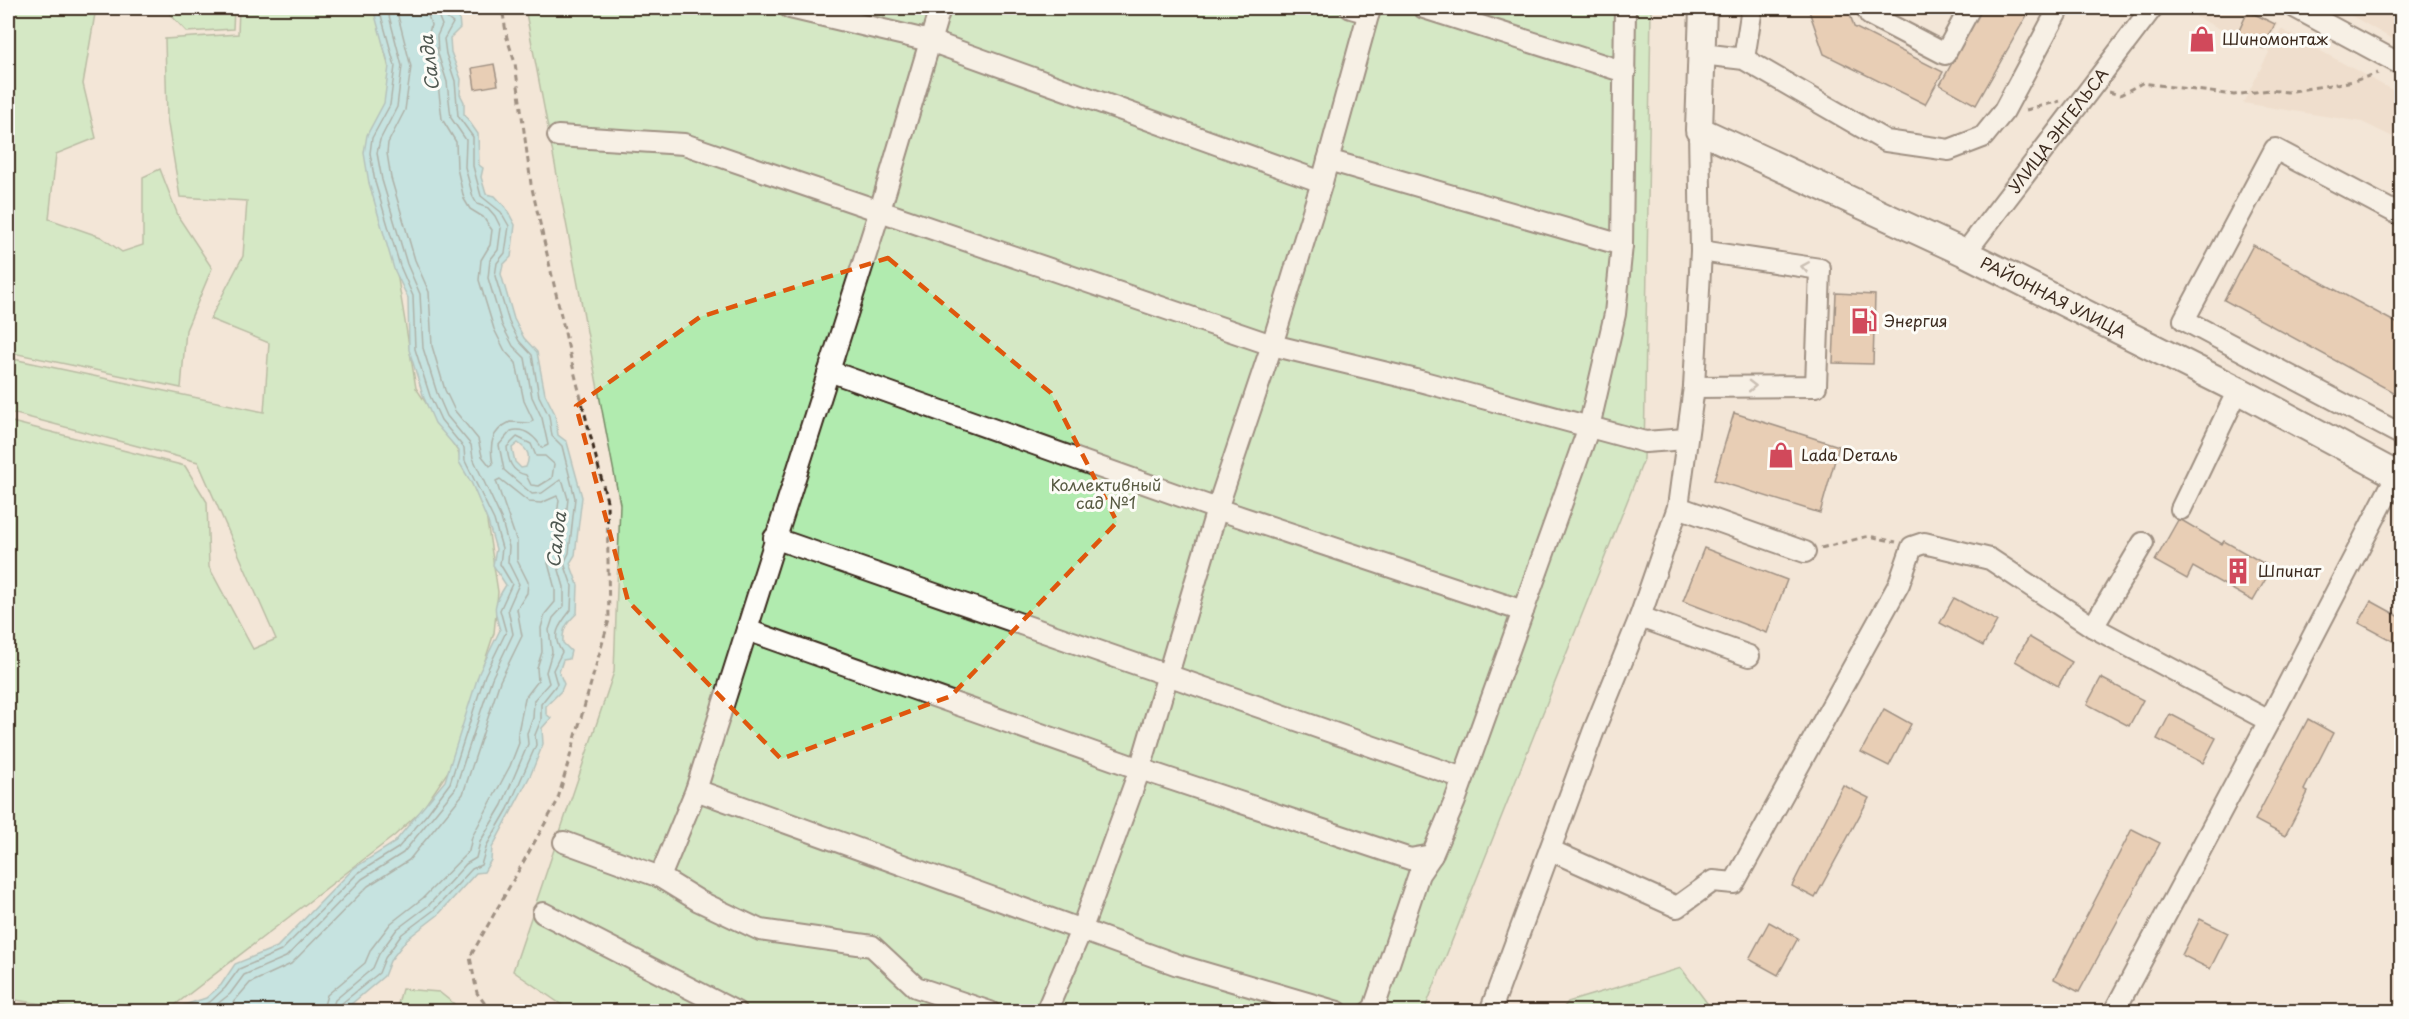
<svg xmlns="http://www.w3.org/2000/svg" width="2409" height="1019" font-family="'Playpen Sans',sans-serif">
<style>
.built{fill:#ecd6c1}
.green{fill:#b1ebaf;stroke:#768a66;stroke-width:1.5}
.water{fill:#90e0eb;stroke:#6e9799;stroke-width:1.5;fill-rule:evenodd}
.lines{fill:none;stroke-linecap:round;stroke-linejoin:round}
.shore{stroke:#5d7370;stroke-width:1.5}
.building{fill:#dcb28d;stroke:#3b2a1e;stroke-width:1.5}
.minor-casing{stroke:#3b2a1e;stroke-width:24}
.major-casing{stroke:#3b2a1e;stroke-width:30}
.path{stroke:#3b2a1e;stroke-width:3;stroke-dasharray:6 4.5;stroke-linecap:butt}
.minor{stroke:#fdfcf7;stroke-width:20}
.major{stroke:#fdfcf7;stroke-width:26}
.oneway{stroke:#9c938a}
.marked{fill:none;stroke:#df570d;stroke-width:4.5;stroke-dasharray:12 8;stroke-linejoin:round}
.labels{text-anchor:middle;stroke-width:6;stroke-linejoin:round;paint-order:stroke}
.poi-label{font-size:16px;fill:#3b2a1e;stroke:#fdfcf7;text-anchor:start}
.street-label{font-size:16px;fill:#3b2a1e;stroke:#fdfcf7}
.park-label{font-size:16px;fill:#585a42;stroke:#fdfcf7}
.water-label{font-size:18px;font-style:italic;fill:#505851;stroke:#fdfcf7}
</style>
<rect width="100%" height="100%" fill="#f3e6d7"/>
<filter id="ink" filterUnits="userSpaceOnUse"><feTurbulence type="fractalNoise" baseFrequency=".0167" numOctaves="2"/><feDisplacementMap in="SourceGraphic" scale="12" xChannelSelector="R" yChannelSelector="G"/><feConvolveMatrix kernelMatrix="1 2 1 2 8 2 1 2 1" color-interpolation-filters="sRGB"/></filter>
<g filter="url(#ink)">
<path class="built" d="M2200,8H2246L2278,24L2265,51L2196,17Z
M2338,8H2380L2401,20V44Z
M2281,29L2401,95V141L2362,122L2243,103Z"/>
<path class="green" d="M8,8H96L83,84L96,138L56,154L49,219L101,237L122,252L143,245V177L160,169L179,218L212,268L186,330L181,388L8,352Z
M164,8H234L233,29L187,32Z
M239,8H375L390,73L397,273L416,388L457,450L486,515L498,592L494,633L449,770L422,810L394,836L167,1011H90L8,999V421L185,466L207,502L209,567L253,649L276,639L198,462L8,412V358L264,412L269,343L210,319L243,256L247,201L180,197L167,118L165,39L238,34Z
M525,8H1651L1644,459L1424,1011L572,1012L513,971L614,672L620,504Z
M1681,968L1713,1011H1561L1568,1002Z
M402,989L439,992L463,1011H396Z"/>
<path class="water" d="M373,8H447L450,14L459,17L460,28L450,38L451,52L461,79L460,94L464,102V114L478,134L479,165L483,168L481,177L486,194L495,196L506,208L515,225L511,257L503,265L501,274L514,319L524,338L537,352L545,394L555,414L558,435L567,442L582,497L575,555L570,563L578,585L577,613C567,623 562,628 563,643L571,651L569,659L563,660L559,672L564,684L561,691L546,706V714L551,718L542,728L543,744L531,774L492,848L491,860L484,872L476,873L438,915L407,939L390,961L384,976L343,1011H172L175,1008L206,998L221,985L235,964L277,947L354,868L394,843L445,781L479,673L500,630C493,608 493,605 506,585L493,565L496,549L488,522L472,484L459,462V451L435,423L424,398L409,350L408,298L394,269L369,183L364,153L367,135L384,103L389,66ZM518,443C528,450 531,455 526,467L521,468L515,462L512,448Z"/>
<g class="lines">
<path class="shore" d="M396,8L411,67L405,110L388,143L387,153L391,178L415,260L429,292L432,346L445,390L455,411L478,439L482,456L490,466L493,464C489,445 491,431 510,422L530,423L533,420L524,401L516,363L505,351L494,329L479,280L481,260L490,245L492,230L483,217L470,209L464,199L457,168L456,142L442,119L438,84L429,55L428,37L431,25L426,8
M517,437L531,444L536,456H545L554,464L552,478L539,486L531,485L526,475C511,472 508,460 507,447Z
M184,1012L210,1002L225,988L239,969L281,951L358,873L398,848L427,814L450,783L485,675L506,632L500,610L512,584L500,564L502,548L494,520L465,461L464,448L441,420L430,396L415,349L413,296L400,266L375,182L370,153L372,138L390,105L395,66L379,8
M207,1012L230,994L244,975L286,957L362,879L403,853L455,789L492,678L513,634L508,609L519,584L508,562L509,547L501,518L473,458L471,445L447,416L437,393L423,348L420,294L407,264L382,180L377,153L380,140L397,107L402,66L387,8
M225,1012L250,983L291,964L368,886L409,860L463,794L500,681L522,636L517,609L527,593L528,582L517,560V542L496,481L500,479L529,502L541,503L557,496L559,500L553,547L548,563L555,589V602L545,614L541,628L542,652L537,668L538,681L525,698L518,732L519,743L510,766L472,837L469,851L423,898L391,923L371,949L365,963L327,995L322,1012
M331,1012L335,1000L373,968L379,954L397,929L429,905L466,864L476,858L480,842L502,805L528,744L527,733L533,718L534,700L549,683L546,672L552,652L549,630L553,618L564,606V587L557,563L562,550L568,499L563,482L560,480L542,493L532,494L504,470L499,445L511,431C525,427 535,437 542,448L548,445L542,418L532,397L525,358L513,346L502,325L488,278L490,260L498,250L501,228L495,216L488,208L477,204L473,197L465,167L466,140L451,118L447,82L438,54L437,36L442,25L435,8
M338,1012L341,1004L379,973L385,958L402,934L434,910L472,869L481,865L487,845L508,809L536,745L535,735L541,720V704L557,684L553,670L562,652C550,635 560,624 571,610L572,586L564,563L569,553L575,498L562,446L552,436L549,416L539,396L532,355L519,341L509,322L495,276L497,263L505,253L509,226L501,212L481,196L473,166V137L458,116L455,81L446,54L444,39L453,23L445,17L442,8"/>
</g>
<path class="building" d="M1808,8H1848L1854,27L1943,72L1925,104L1824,54Z
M1982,8H2031L1976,105L1940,85Z
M2248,11L2275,24L2263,48L2237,35Z
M494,64L498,85L475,89L472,68Z
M2253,245L2402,326V397L2224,300Z
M1836,293L1875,295L1873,364L1833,363Z
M1734,413L1839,446L1820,513L1714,480Z
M2178,520L2183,521L2222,544L2224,541L2272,568L2253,601L2193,567L2187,579L2155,561Z
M1704,548L1787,580L1767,633L1683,601Z
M1954,598L1997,621L1983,646L1940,623Z
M2371,601L2402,618V646L2359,623Z
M2029,637L2072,662L2058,686L2015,661Z
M2101,678L2143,700L2129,726L2087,704Z
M1884,709L1911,724L1889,766L1861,752Z
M2170,714L2216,738L2203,763L2157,739Z
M2308,719L2333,733L2304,790L2308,792L2285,836L2255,820Z
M1843,785L1869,798L1815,898L1792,886Z
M2132,829L2160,843L2079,992L2054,979Z
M2200,919L2228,933L2210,969L2182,955Z
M1769,922L1798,938L1778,975L1749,959Z"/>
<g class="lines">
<g class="minor-casing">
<g id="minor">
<path d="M790,8L930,41L1322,182"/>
<path d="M1351,8L1369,13"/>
<path d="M1424,8L1625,72"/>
<path d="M1867,8L1870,15L1945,54L1970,8"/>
<path d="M2296,8L2402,65"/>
<path d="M1702,54L1744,59L1886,141L1949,150L1983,137L2004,111L2059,8"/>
<path d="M1744,59L1752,8"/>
<path d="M558,136L684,144L1272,345L1420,381L1645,442L1686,439"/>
<path d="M1328,160L1622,245"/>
<path d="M2402,216L2275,149L2184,320L2402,435"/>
<path id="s1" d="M1965,253L2152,8"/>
<path d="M829,371L1217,509L1523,611L1589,427L1615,314L1622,245L1625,8"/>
<path d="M1694,387L1816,386L1820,269L1701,251"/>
<path d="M1678,507L1805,552"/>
<path d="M2181,509L2238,390"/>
<path d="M774,538L1463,778"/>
<path d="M1640,617L1749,656"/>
<path d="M2093,627L2143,543"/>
<path d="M747,630L1140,769L1410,859L1432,855L1455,801L1523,611"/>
<path d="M696,790L1178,965L1338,1012"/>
<path d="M564,842L660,877L699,901L760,930L872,946L916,987L990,1012"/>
<path d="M1550,850L1677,907L1713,881L1734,883L1899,584L1912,547L1924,543L1990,559L2093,627L2269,721"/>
<path d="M660,877L696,790L880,210L940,8"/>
<path d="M543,913L736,1012"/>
<path d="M1046,1012L1082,928L1140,769L1217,509L1272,345L1322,182L1370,8"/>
<path d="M1369,1012L1374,1008L1419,874L1432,855"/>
<path d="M1490,1012L1594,730L1640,617L1678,507L1694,387L1701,251L1699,130"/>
<path d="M2114,1012L2269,721L2402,465"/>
</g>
</g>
<g class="major-casing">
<g id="major">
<path id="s2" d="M1703,8L1699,130L1965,253L2238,390L2402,478"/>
</g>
</g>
<path class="path" d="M2109,92L2120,95L2142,83L2234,95L2269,90L2287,92L2354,81L2378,73
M2026,110L2060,101
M1821,548L1869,536L1896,542
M2138,1007L2181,1012
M491,1012L477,993L470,957L557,802L609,620L607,501L571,359L531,184L515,63L507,38L502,8"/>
<use href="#minor" class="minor"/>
<use href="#major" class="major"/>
</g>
<defs><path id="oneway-chevron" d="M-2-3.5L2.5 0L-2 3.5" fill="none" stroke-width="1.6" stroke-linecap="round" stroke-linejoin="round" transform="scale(1.5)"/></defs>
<g class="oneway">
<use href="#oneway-chevron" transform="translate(1805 267) rotate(-171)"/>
<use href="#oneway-chevron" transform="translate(1752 386) rotate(-1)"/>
</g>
</g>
<path d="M0 0H2409V1019H0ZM888,258L1051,393L1117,522L951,696L781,759L628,601L576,406L700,317Z" fill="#f3e6d7" fill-opacity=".55" fill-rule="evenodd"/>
<path class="marked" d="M888,258L1051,393L1117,522L951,696L781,759L628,601L576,406L700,317Z"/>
<defs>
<g id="shop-bare" transform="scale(2.07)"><path d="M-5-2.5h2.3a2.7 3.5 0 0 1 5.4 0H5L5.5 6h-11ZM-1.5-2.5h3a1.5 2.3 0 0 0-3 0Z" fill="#d1495b" stroke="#fdfcf7" stroke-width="2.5" paint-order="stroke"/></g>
<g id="fuel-bare" transform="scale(2.07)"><path d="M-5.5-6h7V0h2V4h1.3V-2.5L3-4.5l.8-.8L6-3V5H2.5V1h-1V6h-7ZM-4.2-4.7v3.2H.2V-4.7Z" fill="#d1495b" stroke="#fdfcf7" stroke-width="2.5" paint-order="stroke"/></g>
<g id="building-bare" transform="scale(2.07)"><path d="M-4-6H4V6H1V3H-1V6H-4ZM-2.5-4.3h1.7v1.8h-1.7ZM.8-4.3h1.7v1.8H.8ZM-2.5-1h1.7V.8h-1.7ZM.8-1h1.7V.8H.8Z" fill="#d1495b" stroke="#fdfcf7" stroke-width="2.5" paint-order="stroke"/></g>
</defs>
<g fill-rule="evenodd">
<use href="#shop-bare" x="2202" y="39"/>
<use href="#fuel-bare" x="1864" y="321"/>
<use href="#shop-bare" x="1781" y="455"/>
<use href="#building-bare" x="2238" y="571"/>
</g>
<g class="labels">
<g class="poi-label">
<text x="2222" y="45">Шиномонтаж</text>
<text x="1884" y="327">Энергия</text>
<text x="1801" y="461">Lada Dеталь</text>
<text x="2258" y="577">Шпинат</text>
</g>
<g class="street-label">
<text dy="6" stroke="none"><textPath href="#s1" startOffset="154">УЛИЦА ЭНГЕЛЬСА</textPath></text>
<text dy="6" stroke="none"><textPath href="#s2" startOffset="514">РАЙОННАЯ УЛИЦА</textPath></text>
</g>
<g class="park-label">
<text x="1106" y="491">Коллективный<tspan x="1106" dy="18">сад №1</tspan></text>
</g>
<g class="water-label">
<text transform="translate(430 63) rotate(-97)" y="6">Салда</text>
<text transform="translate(557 540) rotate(-83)" y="6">Салда</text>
</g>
</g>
<rect width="2409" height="1019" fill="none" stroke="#fdfcf7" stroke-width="30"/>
<rect x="15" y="15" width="2379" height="989" fill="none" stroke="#3b2a1e" stroke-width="2" filter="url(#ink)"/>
</svg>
